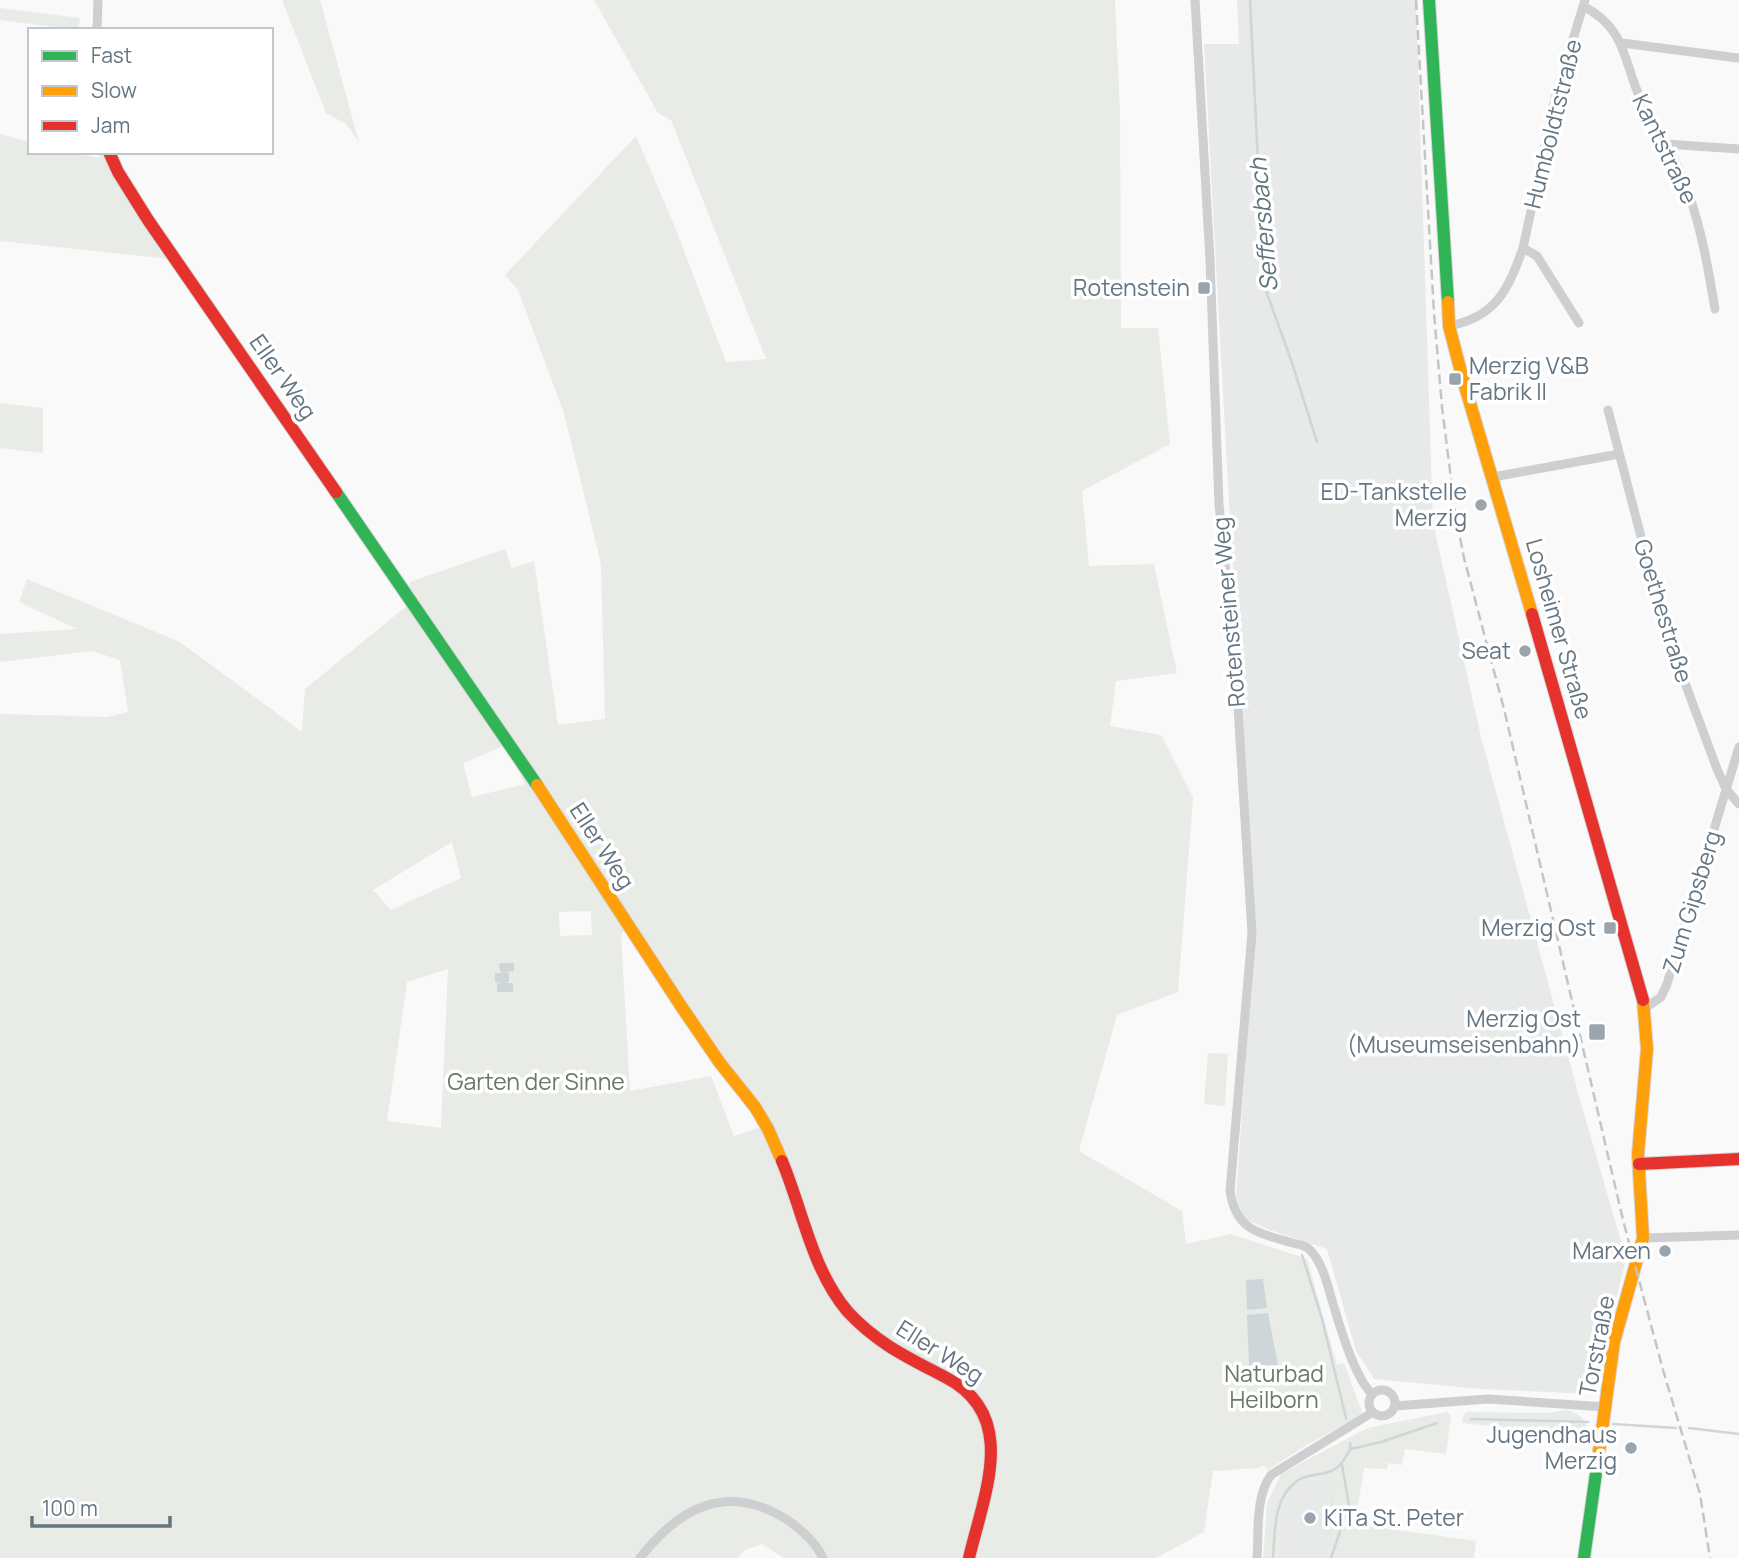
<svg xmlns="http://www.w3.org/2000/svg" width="1739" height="1558" font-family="Manrope,sans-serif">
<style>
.built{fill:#e8e9e9}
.green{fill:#e8ebe6;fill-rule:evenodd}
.water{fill:#ced6d9}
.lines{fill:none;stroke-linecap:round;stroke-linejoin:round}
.stream{stroke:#ced6d9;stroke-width:2.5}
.fast-casing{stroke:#d5d6d7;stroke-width:14}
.slow-casing{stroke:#d5d6d7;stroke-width:14}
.jam-casing{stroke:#d5d6d7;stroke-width:14}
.street{stroke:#cecfd0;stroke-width:9}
.fast{stroke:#30b455;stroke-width:12}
.slow{stroke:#ff9f0a;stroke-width:12}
.jam{stroke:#e5322d;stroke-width:12}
.rail{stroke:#c3c5c6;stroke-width:2.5;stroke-dasharray:10 5;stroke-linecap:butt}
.poi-dot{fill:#99a4ac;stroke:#fff;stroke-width:2.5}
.labels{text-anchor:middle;stroke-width:7;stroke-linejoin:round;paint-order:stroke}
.street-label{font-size:23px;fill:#657683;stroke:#fff}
.poi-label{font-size:23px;fill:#657683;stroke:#fff;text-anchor:end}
.park-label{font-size:23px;fill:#687a64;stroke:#fff}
.water-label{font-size:24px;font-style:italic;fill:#60757c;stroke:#fff}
</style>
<rect width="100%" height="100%" fill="#f9f9f9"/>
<path class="built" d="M1237,0H1416L1433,523L1481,737L1579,1096L1626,1259L1592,1394L1481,1389L1374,1379L1356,1351L1327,1249L1267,1229L1243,1218L1236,1196L1254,944L1242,690L1231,540L1204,44H1239Z
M1336,1479L1335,1530L1327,1558H1280L1285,1513L1300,1480Z"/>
<path class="green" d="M282,0H320L359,142L346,124L326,113Z
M594,0H1115L1120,112L1121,328H1158L1170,444L1082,491L1089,566L1154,564L1177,673L1116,681L1110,726L1161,735L1193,797L1178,992L1117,1015L1079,1151L1182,1211L1186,1244L1231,1234L1307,1259L1337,1365L1344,1363L1362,1412L1358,1417L1303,1447L1268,1470L1264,1465L1259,1468L1213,1471L1204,1532L1156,1558H784L762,1544L745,1550L738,1558H0V714L107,717L128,712L120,660L92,651L0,662V634L77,629L19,602L27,579L180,642L302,732L305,689L408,605L410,582L505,549L512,568L534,561L558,725L605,719L601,564L564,413L518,290L505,275L636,136L677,232L726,362L766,359L671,120L658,113ZM506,745L525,784L472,797L463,763ZM452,842L461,878L391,910L373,890ZM591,911L592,935L560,936L559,912ZM630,923L722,1053L765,1126L734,1136L711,1076L630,1091L621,935ZM448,969L441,1128L387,1121L407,982Z
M0,8L80,18L78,30L0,20Z
M0,134L30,142V152H68L99,158L98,152H116L125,173L180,260L0,241Z
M0,403L43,408V453L0,448Z
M1208,1053L1228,1054L1225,1106L1204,1104Z
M1566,1410C1581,1414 1587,1419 1587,1435L1462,1423L1464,1414L1467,1412L1547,1413Z
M1447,1412L1451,1415L1446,1454L1405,1449L1402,1465L1388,1463L1387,1469L1364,1468L1355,1524L1476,1541L1474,1558H1327L1335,1530L1336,1479L1300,1480L1285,1513L1280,1558H1263L1267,1503L1281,1474L1367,1428Z"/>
<path class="water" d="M499,963H514V971L505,972L509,973V982L505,983H513V992H497V983H503L495,982V973H503L500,971Z
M1263,1279L1267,1308L1247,1310L1246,1280Z
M1268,1313L1278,1365H1249L1247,1315Z"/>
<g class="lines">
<path class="stream" d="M1250,0L1264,285L1291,360L1317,442
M1302,1255L1322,1319L1346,1418
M1471,1419L1588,1422
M1613,1424L1676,1428
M1689,1428L1739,1434
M1351,1449L1381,1442L1437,1423
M1273,1558C1275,1532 1273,1498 1297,1481C1312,1470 1333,1480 1345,1458C1349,1452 1351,1450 1350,1443
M1331,1558L1349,1505L1342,1465"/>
<g class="fast-casing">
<path id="fast" d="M1429,0L1448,302
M336,492L537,785
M1584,1558L1599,1452"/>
</g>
<g class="slow-casing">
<path id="slow" d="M1448,302L1449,326L1462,376L1532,614
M537,785L681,1006L720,1063L755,1107L768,1129L782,1161
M1599,1452L1614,1342L1643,1238L1638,1154L1647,1049L1643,1000"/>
</g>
<g class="jam-casing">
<path id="jam" d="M109,152L118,172L148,220L336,492
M1532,614L1643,1000
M782,1161C803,1211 812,1270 848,1312C878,1344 907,1357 945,1377C1020,1415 984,1494 969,1558
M1639,1164L1739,1159"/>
</g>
<path class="street" d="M1195,0L1210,260L1219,504L1236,675L1252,933L1230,1191C1236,1231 1259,1233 1293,1243C1300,1245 1308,1246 1312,1252C1322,1264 1327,1282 1331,1297C1339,1323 1353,1375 1372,1394
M1583,6C1626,28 1623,60 1640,98C1651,123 1668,145 1679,169C1699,214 1707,261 1715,309
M97,30L98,0
M1622,43L1738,58
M1666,144L1739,149
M1523,248L1537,256L1579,323
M1449,326C1496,317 1508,290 1523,248L1555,98L1585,0
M1608,410L1665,629L1717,769L1726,789L1739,804
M1493,477L1619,454
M1645,1008L1661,997L1667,984L1739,747
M1643,1238L1739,1235
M1369 1403a13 13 0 1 1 26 0a13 13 0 1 1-26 0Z
M1395,1406L1488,1399L1606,1407
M640,1558C679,1508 726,1482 786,1519C801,1529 815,1541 823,1558
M1257,1558C1259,1531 1255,1497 1271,1475L1373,1412"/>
<use href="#fast" class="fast"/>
<use href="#slow" class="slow"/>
<use href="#jam" class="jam"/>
<path class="rail" d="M1416,0L1434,313L1442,407L1455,511L1464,558L1504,709L1623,1220L1663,1370L1700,1494L1710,1558"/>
</g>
<g class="poi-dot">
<rect x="1197" y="281" width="14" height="14" rx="3.5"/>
<rect x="1448" y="372" width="14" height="14" rx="3.5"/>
<circle cx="1481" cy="505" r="7"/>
<circle cx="1525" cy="651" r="7"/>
<rect x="1603" y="921" width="14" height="14" rx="3.5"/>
<rect x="1588" y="1023" width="18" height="18" rx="3.5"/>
<circle cx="1665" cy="1251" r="7"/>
<circle cx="1631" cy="1448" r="7"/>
<circle cx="1310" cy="1518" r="7"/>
</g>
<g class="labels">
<g class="street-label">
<text transform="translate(1553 124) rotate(-76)" y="8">Humboldtstraße</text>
<text transform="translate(1665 149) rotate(64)" y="8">Kantstraße</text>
<text transform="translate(283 377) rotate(55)" y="8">Eller Weg</text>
<text transform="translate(1663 611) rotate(73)" y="8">Goethestraße</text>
<text transform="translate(1229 612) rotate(-95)" y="8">Rotensteiner Weg</text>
<text transform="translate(1559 629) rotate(74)" y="8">Losheimer Straße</text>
<text transform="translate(602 846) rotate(57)" y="8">Eller Weg</text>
<text transform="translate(1692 902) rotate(-73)" y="8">Zum Gipsberg</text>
<text transform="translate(1597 1346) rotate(-79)" y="8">Torstraße</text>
<text transform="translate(940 1352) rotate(32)" y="8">Eller Weg</text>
</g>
<g class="poi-label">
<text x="1190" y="296">Rotenstein</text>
<text x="1469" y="374" text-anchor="start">Merzig V&amp;B<tspan x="1469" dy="26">Fabrik II</tspan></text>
<text x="1467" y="500">ED-Tankstelle<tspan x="1467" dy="26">Merzig</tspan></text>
<text x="1511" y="659">Seat</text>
<text x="1596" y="936">Merzig Ost</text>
<text x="1581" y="1027">Merzig Ost<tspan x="1581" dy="26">(Museumseisenbahn)</tspan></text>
<text x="1651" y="1259">Marxen</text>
<text x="1617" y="1443">Jugendhaus<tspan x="1617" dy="26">Merzig</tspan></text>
<text x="1324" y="1526" text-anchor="start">KiTa St. Peter</text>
</g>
<g class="park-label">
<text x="536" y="1090">Garten der Sinne</text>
<text x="1274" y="1382">Naturbad<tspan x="1274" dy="26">Heilborn</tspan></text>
</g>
<g class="water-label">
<text transform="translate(1264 225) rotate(-95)" y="8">Seffersbach</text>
</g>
</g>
<rect x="28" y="28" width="245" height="126" fill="#ffffff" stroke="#c1c8cd" stroke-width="2"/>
<rect x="42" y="51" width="35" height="10" fill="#30b455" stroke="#c1c8cd" stroke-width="2"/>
<text x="91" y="63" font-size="21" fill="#657683">Fast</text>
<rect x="42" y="86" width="35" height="10" fill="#ff9f0a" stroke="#c1c8cd" stroke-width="2"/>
<text x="91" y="98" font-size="21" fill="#657683">Slow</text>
<rect x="42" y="121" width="35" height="10" fill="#e5322d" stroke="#c1c8cd" stroke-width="2"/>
<text x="91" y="133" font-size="21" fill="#657683">Jam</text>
<path d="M32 1516v10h138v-10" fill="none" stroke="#657683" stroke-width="3.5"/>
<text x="42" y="1516" font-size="21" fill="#657683" stroke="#ffffff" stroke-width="5" paint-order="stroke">100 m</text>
</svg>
